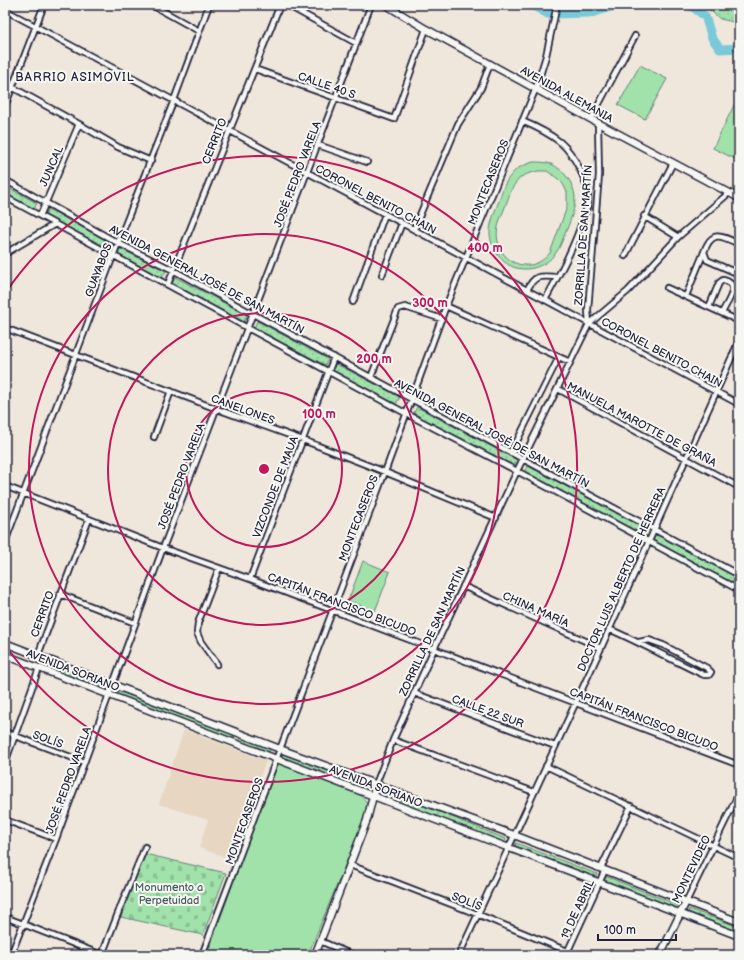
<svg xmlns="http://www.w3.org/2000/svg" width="744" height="960" font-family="'Balsamiq Sans',sans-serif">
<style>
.built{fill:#e6d6c2}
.grass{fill:url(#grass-dots);stroke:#628273}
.cemetery{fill:url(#cemetery-stones);stroke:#628273}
.garden{fill:#a1e2ab;stroke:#628273;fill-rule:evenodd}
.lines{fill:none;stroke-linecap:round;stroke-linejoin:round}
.river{stroke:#7ac9d8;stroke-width:9}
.street-casing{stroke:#22223b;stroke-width:8}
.secondary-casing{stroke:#22223b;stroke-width:9}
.street{stroke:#f6f6f2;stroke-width:4.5}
.secondary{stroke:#f6f6f2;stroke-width:6}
.ring{fill:none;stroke:#c2185b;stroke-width:2}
.labels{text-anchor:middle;stroke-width:4;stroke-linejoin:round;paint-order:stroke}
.street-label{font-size:11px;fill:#22223b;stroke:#f6f6f2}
.park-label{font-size:11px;fill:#485c5d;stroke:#f6f6f2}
.neighbourhood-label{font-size:12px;letter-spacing:1px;fill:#22223b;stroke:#f6f6f2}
.centre{fill:#c2185b;stroke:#f6f6f2;stroke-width:2}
.ring-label{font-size:12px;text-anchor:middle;font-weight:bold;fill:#c2185b;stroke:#f6f6f2;stroke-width:4;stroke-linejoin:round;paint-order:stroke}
</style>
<defs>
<pattern id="grass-dots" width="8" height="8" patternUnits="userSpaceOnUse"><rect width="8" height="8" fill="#a1e2ab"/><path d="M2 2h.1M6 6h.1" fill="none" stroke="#8ac294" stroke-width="1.8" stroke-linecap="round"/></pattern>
<pattern id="cemetery-stones" width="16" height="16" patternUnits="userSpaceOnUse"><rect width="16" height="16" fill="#a1e2ab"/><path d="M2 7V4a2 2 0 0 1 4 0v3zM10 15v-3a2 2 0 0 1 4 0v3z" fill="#8ac294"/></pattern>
</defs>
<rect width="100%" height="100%" fill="#efe7dc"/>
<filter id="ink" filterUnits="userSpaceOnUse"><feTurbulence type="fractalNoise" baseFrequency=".025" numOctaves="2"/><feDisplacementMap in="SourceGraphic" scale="8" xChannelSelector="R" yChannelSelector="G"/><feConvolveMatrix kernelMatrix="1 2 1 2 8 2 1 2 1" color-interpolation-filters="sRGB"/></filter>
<g filter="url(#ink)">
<path class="built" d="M184,730L266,761L229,858L199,848L208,820L159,804Z"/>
<path class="grass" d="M704,5H738L734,22L720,19Z
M5,186L37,203L34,210L5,195Z
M48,209L111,243L108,249L44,216Z
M121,249L166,271L162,278L117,255Z
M175,277L247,315L244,322L172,284Z
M257,321L328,359L325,365L254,328Z
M336,364L400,397L396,404L332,370Z
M417,407L517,460L513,467L413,414Z
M528,466L648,530L645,537L524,473Z
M656,534L739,578L736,586L652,541Z
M45,663L105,686L104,690L43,667Z
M115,690L235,735L234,739L114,694Z
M241,737L270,749L268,753L239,741Z
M283,754L364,785L363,789L282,758Z
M383,794L401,800L417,803L506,839L504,844L383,796Z
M516,843L597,874L595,878L515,847Z
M605,876L678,905L676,909L603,881Z
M689,909L739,927V932L688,912Z"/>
<path class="cemetery" d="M145,854L226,873L203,935L121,917Z"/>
<path class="garden" d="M640,65L667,79L645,119L618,105Z
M739,95V161L713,148Z
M533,162C539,162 545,162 551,164C563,169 574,183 575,197C575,208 571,219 567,229C563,237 561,247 555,254C545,267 525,274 509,265C495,257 487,239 491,224C493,216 496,208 499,201C502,191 505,181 512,174C517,167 525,165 533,162ZM538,171H547L557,178L563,184L567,192V207L550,253C543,261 535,266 524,265C505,264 494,244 498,227C499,220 503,213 505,207C509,197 511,187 519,179C524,174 531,173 538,171Z
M363,561L390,572L375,611L348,601Z
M279,763L361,794L367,804V812L308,955H207L276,764Z"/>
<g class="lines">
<path class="river" d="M532,5L548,14L592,13L617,5
M690,5L705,16L712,38L720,49L739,48"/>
<g class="street-casing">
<path id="street" d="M152,5L199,31
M287,5L356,43
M5,10L739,404
M255,69L394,119L426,29
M12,87L79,124L118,147L151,161
M5,106L44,5
M591,119L635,36
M522,121C534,126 550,134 560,142C574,154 590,183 588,202C588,206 585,212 584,216C575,246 560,273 545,300
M318,145L367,162
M5,180L118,243L173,270L253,314L739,575
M5,197L407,414L517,471L739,590
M40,216L79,124
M644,216L678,237
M414,229L458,124L481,88L490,64
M739,244C722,236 712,229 704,252L707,260L739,274
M6,253L55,224
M625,256L673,163
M382,275L402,223
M168,284L280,5
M667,288L739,321
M527,290C535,274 540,276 557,277
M686,296L704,252
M353,302L385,214
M446,306L570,362
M709,307L719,283L723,280C742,284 727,302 722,313
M589,324L588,310L597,199L599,175L598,123
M5,328L217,409L303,440L385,472L496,518
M371,377L398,309L405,307L442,319
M558,389L739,487
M154,437L171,391
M511,453L559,357
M5,486L163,548L250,579L739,765
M5,542L118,243L174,100L209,5
M250,579L334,357
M463,586L601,648
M60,594L135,623
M609,629C641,643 672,660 704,675H709L711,672L707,668L663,645L649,640L639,642
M38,655L89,519
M217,664L201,642L197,633L198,623L219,568
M414,693L555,746
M5,732L84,762
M393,740L534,792
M5,763L39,668
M546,766L739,858
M376,784L393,740L434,649L517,471L589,324L628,291L678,237L729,193
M5,820L56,839
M350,865L477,914L577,955
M601,868L631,806
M686,902L739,793
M5,917L102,955
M320,941L353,955
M11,955L56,839L163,548L371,5
M102,955L122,903L145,847
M202,955L385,472L446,306L536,88L546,56L557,5
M459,955L601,648L739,341
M566,955L605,870"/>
</g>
<g class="secondary-casing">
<path id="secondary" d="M386,5L426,29L598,123L739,198
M5,643L280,749L514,835L739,922
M5,655L739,936
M315,955L367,820L376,784
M660,955L686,902"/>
</g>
<use href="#street" class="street"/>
<use href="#secondary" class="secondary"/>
</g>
</g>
<g class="ring">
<circle cx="264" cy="469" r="78"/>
<circle cx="264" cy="469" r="156"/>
<circle cx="264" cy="469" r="235"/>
<path d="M6 292A313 313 0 1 1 6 646"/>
</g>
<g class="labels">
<g class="street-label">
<text transform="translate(327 85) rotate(19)" y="4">CALLE 40 S</text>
<text transform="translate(567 94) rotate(29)" y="4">AVENIDA ALEMANIA</text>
<text transform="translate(214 141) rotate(-68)" y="4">CERRITO</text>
<text transform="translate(51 166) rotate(-66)" y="4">JUNCAL</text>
<text transform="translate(297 174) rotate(-69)" y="4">JOSÉ PEDRO VARELA</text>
<text transform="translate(488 182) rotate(-68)" y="4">MONTECASEROS</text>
<text transform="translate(376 199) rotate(28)" y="4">CORONEL BENITO CHAIN</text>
<text transform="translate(583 235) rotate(-86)" y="4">ZORRILLA DE SAN MARTÍN</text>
<text transform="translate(98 270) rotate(-69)" y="4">GUAYABOS</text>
<text transform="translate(207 279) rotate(28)" y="4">AVENIDA GENERAL JOSÉ DE SAN MARTÍN</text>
<text transform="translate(662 352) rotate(28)" y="4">CORONEL BENITO CHAIN</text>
<text transform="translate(243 409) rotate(20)" y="4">CANELONES</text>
<text transform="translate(642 424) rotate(28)" y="4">MANUELA MAROTTE DE GRAÑA</text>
<text transform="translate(492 433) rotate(28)" y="4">AVENIDA GENERAL JOSÉ DE SAN MARTÍN</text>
<text transform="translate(181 476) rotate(-69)" y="4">JOSÉ PEDRO VARELA</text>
<text transform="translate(275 487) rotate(-69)" y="4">VIZCONDE DE MAUA</text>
<text transform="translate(358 518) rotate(-69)" y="4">MONTECASEROS</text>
<text transform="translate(621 579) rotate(-66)" y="4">DOCTOR LUIS ALBERTO DE HERRERA</text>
<text transform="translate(342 604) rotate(21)" y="4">CAPITÁN FRANCISCO BICUDO</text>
<text transform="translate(536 609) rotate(24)" y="4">CHINA MARÍA</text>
<text transform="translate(42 614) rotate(-70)" y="4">CERRITO</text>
<text transform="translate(432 631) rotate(-65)" y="4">ZORRILLA DE SAN MARTÍN</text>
<text transform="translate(73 670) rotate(21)" y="4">AVENIDA SORIANO</text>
<text transform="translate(488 711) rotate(20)" y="4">CALLE 22 SUR</text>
<text transform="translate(644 719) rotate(21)" y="4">CAPITÁN FRANCISCO BICUDO</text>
<text transform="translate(48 739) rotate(20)" y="4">SOLÍS</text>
<text transform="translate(68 780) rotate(-70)" y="4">JOSÉ PEDRO VARELA</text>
<text transform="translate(376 786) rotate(21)" y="4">AVENIDA SORIANO</text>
<text transform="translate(244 821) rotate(-70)" y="4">MONTECASEROS</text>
<text transform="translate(691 869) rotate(-64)" y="4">MONTEVIDEO</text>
<text transform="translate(467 901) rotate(21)" y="4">SOLÍS</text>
<text transform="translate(577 909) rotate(-65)" y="4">19 DE ABRIL</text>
</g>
<g class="park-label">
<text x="169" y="891">Monumento a<tspan x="169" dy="13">Perpetuidad</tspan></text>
</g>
<g class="neighbourhood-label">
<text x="75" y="81">BARRIO ASIMOVIL</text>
</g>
</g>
<circle cx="264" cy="469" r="6" class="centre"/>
<g class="ring-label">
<text x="485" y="252">400 m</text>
<text x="430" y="307">300 m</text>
<text x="374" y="363">200 m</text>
<text x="319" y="418">100 m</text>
</g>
<rect width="744" height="960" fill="none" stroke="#f6f6f2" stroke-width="20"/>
<rect x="10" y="10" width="724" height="940" fill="none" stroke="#22223b" stroke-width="1.5" filter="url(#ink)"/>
<path d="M598 934v6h78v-6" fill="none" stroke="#22223b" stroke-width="2"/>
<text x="604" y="934" font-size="12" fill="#22223b" stroke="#f6f6f2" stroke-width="3" paint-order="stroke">100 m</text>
</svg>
